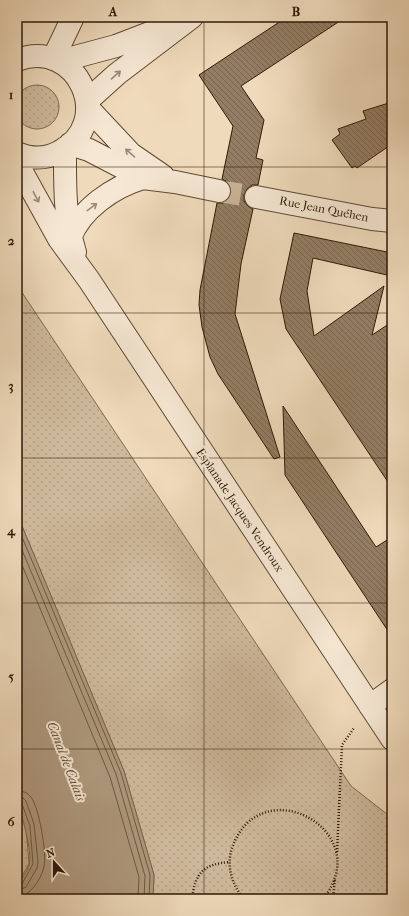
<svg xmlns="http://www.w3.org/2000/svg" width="409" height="916" font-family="'IM FELL French Canon',serif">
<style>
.grass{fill:url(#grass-dots);stroke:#7e6951}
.water{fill:#ae987d;stroke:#7b654d}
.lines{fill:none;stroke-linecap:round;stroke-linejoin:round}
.shore{stroke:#6e5842;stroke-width:1}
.building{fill:url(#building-back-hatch);stroke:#2f1906}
.minor-tunnel{stroke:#c9b397;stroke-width:22;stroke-dasharray:22 11;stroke-linecap:butt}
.minor-casing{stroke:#5f4933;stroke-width:24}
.path{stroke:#2f1906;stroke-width:2.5;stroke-dasharray:1 2;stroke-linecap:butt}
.minor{stroke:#f5e7d3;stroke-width:22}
.oneway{stroke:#9c8a77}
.grid{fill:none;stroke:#2f1906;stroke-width:1;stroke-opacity:0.55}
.labels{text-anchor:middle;stroke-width:4;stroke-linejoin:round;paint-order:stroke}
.street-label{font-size:12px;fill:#2f1906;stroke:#f5e7d3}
.water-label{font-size:13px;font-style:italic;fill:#624c36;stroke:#f5e7d3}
.neatline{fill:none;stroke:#2f1906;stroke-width:1.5}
.grid-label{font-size:13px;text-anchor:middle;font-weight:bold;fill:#2f1906}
</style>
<defs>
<pattern id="grass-dots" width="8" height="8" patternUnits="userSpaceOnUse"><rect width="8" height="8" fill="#ceb99c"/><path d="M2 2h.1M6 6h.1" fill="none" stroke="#b19e85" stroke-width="1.8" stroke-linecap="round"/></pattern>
<pattern id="building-back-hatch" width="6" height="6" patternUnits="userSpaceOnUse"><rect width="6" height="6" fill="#937d64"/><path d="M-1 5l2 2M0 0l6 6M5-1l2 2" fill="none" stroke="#786650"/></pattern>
</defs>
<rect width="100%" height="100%" fill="#efdabb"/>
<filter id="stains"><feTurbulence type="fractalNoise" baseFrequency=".005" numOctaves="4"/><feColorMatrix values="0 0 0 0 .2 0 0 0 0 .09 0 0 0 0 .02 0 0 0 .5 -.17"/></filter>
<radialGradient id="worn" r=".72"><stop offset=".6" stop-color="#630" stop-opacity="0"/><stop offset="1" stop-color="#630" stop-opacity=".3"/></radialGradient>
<path class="grass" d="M15 107a22 22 0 1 1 44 0a22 22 0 1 1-44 0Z
M17,285L351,786L392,818V899H153L154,875L124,771L17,514Z
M17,800L26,827L29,864L17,885Z"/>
<path class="water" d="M17,514L124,771L154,875L153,899H17C17,878 23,881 29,865C33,852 21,813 17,800Z"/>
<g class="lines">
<path class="shore" d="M17,525L121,773L150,875L149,899
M17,538L116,774L145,876L144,899
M17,553L110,777L139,877L138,899
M17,791C22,791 27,792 31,797C39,807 47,854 44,866C42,878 30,897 17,897
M17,797H22L26,801L34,824L38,862L37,868L26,887L17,891
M17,802L22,804L30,826L33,864L22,884L17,886"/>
</g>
<path class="building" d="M287,17H346L241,86L264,120L256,158L263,160L258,185H252L247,189L244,195V201L248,206L253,209L241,264L235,314L280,457L274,459L218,374L210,357L202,327L199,305L200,290L217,203H223L228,200L231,193V187L228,182L222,179L233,126L199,75Z
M392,102V144L357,168L355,166L352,168L332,140L340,134L338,129L366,119L363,111Z
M294,233L392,253L387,275L313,258L307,291L314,336L384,286L372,335L392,322V488L286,329L280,299Z
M283,406L376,547L392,537V637L285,475Z"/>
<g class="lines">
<path class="minor-tunnel" d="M219,191L256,197"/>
<g class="minor-casing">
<path id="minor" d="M53,59L73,17
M17,60C78,37 116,123 59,152C46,159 31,159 17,153
M60,61L116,46L173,24
M87,101L117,74L192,17
M87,107L131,154L163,176
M70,144L89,150L143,178L175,182L219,191
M65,148C65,184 64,217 75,252
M17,163L59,239L89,280L392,739
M256,197L372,219L392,221
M70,238C81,209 113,187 143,178
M370,706L392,690"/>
</g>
<path class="path" d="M337,852L342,745L354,728
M192,899C195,873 203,864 230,862
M244,899C232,885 226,866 232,848C260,767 378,831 323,899
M333,899L335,879"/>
<use href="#minor" class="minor"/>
</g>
<defs><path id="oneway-shaft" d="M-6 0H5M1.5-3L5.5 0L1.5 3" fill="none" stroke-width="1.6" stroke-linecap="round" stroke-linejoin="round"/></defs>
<g class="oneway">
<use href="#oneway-shaft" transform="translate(116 75) rotate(-41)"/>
<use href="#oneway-shaft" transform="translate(130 153) rotate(-139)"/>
<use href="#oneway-shaft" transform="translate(36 197) rotate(62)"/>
<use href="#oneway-shaft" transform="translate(92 207) rotate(-36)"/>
</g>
<path class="grid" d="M204,17V899M17,167H392M17,313H392M17,458H392M17,603H392M17,749H392"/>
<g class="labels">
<g class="street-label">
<text transform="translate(324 209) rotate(11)" y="4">Rue Jean Quéhen</text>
<text transform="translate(240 510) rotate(56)" y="4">Esplanade Jacques Vendroux</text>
</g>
<g class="water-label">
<text transform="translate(67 761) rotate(69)" y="5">Canal de Calais</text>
</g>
</g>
<rect width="409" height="916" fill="none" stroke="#efdabb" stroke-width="44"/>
<g transform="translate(54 862) rotate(339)" stroke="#f5e7d3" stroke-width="3" paint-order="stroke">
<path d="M0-3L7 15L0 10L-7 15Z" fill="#2f1906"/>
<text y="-6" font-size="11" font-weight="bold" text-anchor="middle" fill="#2f1906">N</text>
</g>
<rect x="22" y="22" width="365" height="872" class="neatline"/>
<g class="grid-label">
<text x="113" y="16">A</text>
<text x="296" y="16">B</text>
<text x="11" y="99">1</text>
<text x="11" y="245">2</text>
<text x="11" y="390">3</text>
<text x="11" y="535">4</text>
<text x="11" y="681">5</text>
<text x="11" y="826">6</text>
</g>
<rect width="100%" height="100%" filter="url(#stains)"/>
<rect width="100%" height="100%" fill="url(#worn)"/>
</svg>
